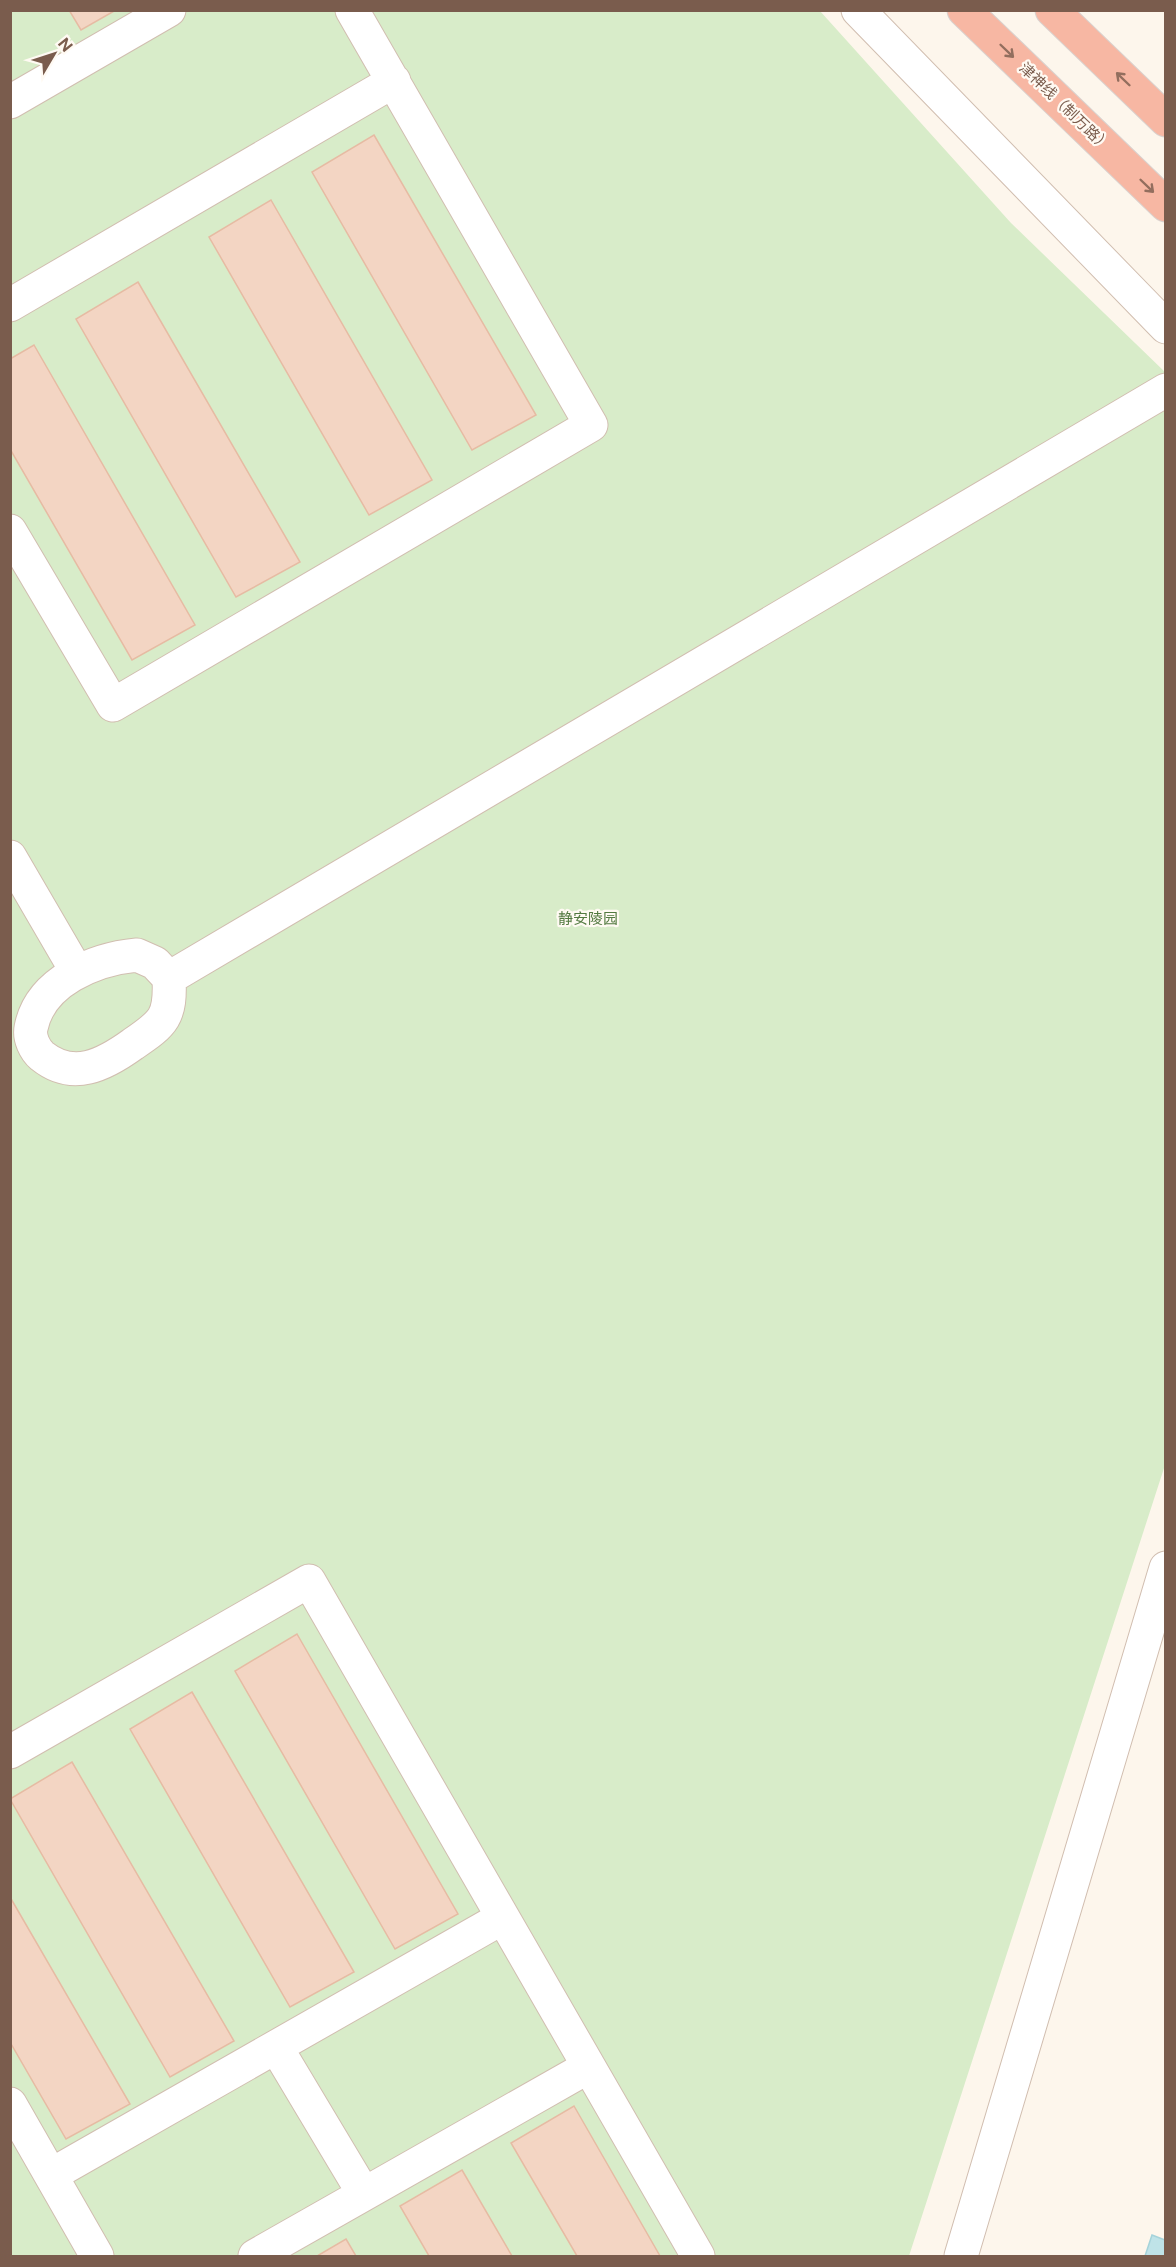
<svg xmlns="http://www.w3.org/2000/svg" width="1176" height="2267" font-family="'Public Sans','Noto Sans SC',sans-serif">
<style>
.green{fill:#d8ecc9}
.water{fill:#bfe3e8;stroke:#a5d3da;stroke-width:1.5}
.building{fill:#f3d5c3;stroke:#e6bba3;stroke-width:1.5}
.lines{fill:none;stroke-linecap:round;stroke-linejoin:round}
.minor-casing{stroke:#d1beb0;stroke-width:35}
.highway-casing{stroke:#dad1cd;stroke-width:35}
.minor{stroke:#fff;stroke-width:33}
.highway{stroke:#f7b7a3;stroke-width:33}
.oneway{stroke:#936e5e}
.labels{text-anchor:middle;stroke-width:4.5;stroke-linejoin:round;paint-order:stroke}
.street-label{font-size:15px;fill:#7a5c4d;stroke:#fffaf3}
.park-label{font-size:15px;fill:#537a41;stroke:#fffaf3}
</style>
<rect width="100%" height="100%" fill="#fdf6ec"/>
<path class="green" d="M11,11H820L1011,223L1166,373L1165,1465L909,2256H11Z"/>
<path class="water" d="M1152,2235L1165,2240V2256H1145Z"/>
<path class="building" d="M69,10H116L81,30Z
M374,135L536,415L472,450L312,172Z
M271,200L432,480L369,515L209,237Z
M138,282L300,562L236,597L76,319Z
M34,345L195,625L132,660L10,449V359Z
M297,1634L458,1914L395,1949L235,1671Z
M192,1692L354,1972L290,2007L130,1729Z
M72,1762L234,2041L170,2077L10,1799Z
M10,1897L130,2104L66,2139L10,2042Z
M574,2106L660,2256H577L511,2143Z
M462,2170L512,2256H429L400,2206Z
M346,2239L356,2256H317Z"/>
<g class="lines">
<g class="minor-casing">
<path id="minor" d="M858,10L1166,327
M10,102L169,10
M10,305L394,81
M10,531L113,705L591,425L352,10
M10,857L77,972
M137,955L155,963L169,978C171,1017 164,1023 133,1044C104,1065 73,1081 42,1056C35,1050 29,1038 31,1028C40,981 95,959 137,955Z
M169,978L1166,390
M10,1752L309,1581L698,2256
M276,2047L364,2194
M10,2104L97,2256
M51,2175L502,1918
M255,2256L588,2067
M961,2256L1166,1568"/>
</g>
<g class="highway-casing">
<path id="highway" d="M964,10L1166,205
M1052,10L1166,120"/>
</g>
<use href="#minor" class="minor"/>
<use href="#highway" class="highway"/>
</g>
<defs><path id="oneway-shaft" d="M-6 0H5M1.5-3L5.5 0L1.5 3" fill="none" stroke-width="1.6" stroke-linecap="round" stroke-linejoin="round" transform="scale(1.5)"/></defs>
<g class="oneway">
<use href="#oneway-shaft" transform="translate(1007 51) rotate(44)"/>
<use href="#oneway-shaft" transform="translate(1123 79) rotate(-136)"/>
<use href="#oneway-shaft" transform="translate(1147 186) rotate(44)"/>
</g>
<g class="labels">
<g class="street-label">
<text transform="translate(1065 107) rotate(44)" y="5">津神线（制万路）</text>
</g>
<g class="park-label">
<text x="588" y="924">静安陵园</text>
</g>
</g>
<rect width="1176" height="2267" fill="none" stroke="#7a5c4d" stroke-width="24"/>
<g transform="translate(54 54) rotate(51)" stroke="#fffaf3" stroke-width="4.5" paint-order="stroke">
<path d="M0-4.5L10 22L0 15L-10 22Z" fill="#7a5c4d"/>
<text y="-9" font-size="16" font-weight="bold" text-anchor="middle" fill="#7a5c4d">N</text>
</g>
</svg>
